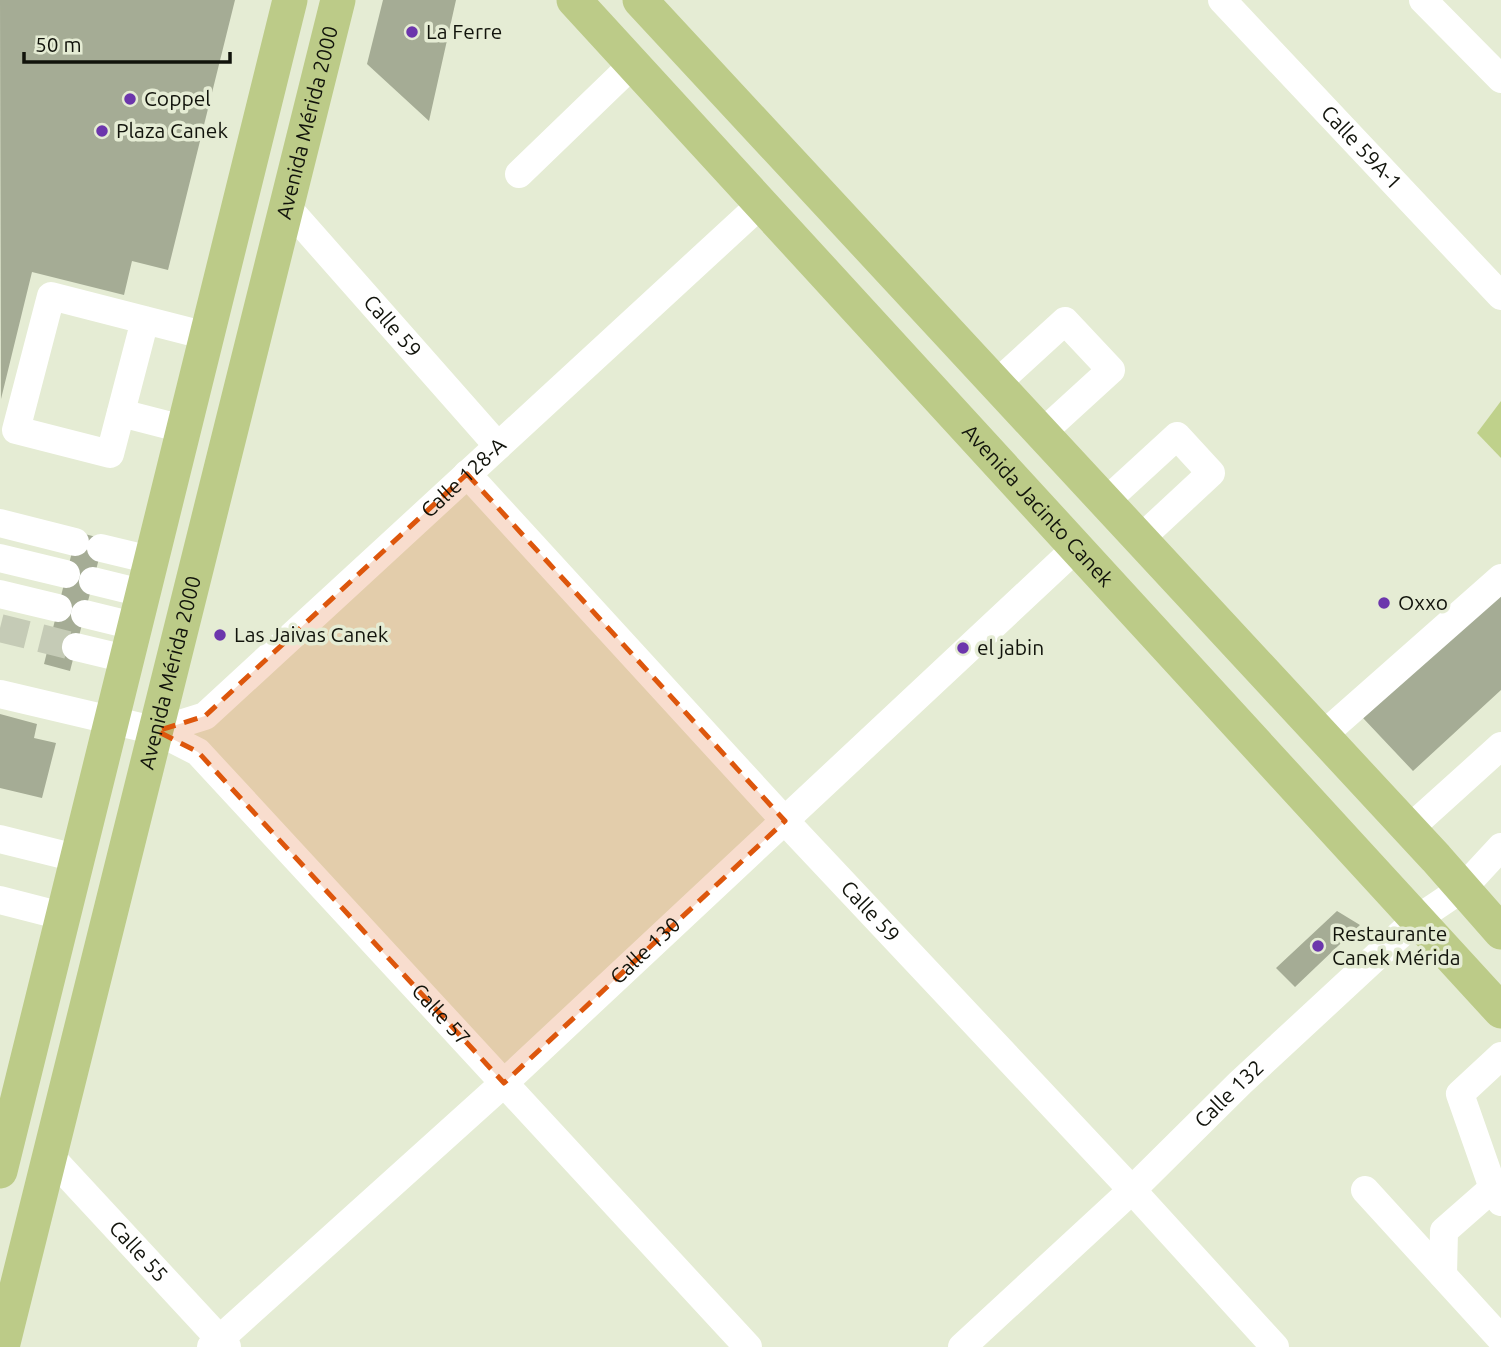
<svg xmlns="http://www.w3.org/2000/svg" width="1501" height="1347" font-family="Ubuntu,sans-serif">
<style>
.green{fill:#bfd18b}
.building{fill:#a5ac95}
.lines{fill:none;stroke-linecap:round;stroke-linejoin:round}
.minor-tunnel{stroke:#c5cbb6;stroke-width:28;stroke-dasharray:28 14;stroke-linecap:butt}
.minor{stroke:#fff;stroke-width:28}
.major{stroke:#bccb88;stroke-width:35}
.marked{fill:#dd560c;fill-opacity:0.2;stroke:#dd560c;stroke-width:5;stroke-dasharray:14 9;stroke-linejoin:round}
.poi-dot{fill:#6c36ac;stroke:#e5ecd4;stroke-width:2.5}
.labels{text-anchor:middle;stroke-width:7;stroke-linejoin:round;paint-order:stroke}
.poi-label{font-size:21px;fill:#11130b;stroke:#e5ecd4;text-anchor:start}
.street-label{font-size:21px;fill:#11130b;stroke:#e5ecd4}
</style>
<rect width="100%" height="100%" fill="#e5ecd4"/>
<path class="green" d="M1501,401V458L1477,433Z"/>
<path class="building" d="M0,0H235L168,270L132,261L124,295L32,272L1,399Z
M383,0H456L429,121L367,64Z
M77,532L104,539L70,671L44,664Z
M1501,592V690L1413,771L1363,718Z
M0,714L37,724L34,738L56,743L42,798L0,788Z
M1337,911L1360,925L1295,987L1276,968Z"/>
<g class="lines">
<path class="minor-tunnel" d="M0,628L76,647"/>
<g class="minor">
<path id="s1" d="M1222,0L1501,296"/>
<path d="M1423,0L1501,79"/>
<path d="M519,174L633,64"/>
<path id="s2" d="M287,207L498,446"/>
<path d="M145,320L110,454L16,430L51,296L207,336"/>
<path d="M996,384L1065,321L1111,370L1042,433"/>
<path d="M121,413L183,429"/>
<path id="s3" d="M467,474L785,821L1132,1190L1275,1347"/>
<path d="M1105,502L1177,436L1211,473L1140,539"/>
<path d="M0,523L75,542"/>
<path d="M101,548L151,560"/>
<path d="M0,558L66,574"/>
<path d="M93,581L142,593"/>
<path d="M0,594L58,608"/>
<path d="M85,614L134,626"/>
<path d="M76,647L126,659"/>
<path id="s4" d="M0,694L157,731L198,752L748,1347"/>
<path id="s5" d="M157,731L205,716L761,204"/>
<path d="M1322,736L1501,578"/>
<path d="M1409,829L1501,746"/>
<path d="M0,839L76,858"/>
<path d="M0,900L62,916"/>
<path d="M1501,1056L1460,1094L1493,1188L1501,1202"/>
<path id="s6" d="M50,1156L227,1347"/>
<path d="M1365,1190L1501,1339"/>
<path d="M1443,1275L1444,1231L1493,1188"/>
<path id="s7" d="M211,1347L504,1083L1076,548"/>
<path id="s8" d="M962,1347L1132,1190L1240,1083L1417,919L1463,888L1501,847"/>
</g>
<g class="major">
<path id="s9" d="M574,0L1501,1011"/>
<path d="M640,0L1436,858L1501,932"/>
<path d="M0,1171L290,0"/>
<path id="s10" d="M2,1347L338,0"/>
</g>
</g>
<path class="marked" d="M467,474L785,821L504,1083L198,752L157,731L205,716Z"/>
<g class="poi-dot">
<circle cx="412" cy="32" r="7"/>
<circle cx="130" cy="99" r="7"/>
<circle cx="102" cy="131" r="7"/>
<circle cx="1384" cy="603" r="7"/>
<circle cx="220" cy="635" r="7"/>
<circle cx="963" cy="648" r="7"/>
<circle cx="1318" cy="946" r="7"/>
</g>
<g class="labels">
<g class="poi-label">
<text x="426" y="39">La Ferre</text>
<text x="144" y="106">Coppel</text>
<text x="116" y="138">Plaza Canek</text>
<text x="1398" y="610">Oxxo</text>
<text x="234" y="642">Las Jaivas Canek</text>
<text x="977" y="655">el jabin</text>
<text x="1332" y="941">Restaurante<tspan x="1332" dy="24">Canek Mérida</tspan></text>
</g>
<g class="street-label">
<text dy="7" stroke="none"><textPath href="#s10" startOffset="1262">Avenida Mérida 2000</textPath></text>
<text dy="7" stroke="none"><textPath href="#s1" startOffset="203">Calle 59A-1</textPath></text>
<text dy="7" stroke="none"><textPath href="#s2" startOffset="159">Calle 59</textPath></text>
<text dy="7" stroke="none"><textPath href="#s5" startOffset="402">Calle 128-A</textPath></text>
<text dy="7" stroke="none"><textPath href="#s9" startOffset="686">Avenida Jacinto Canek</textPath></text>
<text dy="7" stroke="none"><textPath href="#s10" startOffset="695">Avenida Mérida 2000</textPath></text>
<text dy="7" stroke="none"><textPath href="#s3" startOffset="595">Calle 59</textPath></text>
<text dy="7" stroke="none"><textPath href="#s7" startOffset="588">Calle 130</textPath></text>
<text dy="7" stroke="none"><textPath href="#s4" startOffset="565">Calle 57</textPath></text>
<text dy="7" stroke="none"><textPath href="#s8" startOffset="368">Calle 132</textPath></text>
<text dy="7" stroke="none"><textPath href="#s6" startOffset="130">Calle 55</textPath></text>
</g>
</g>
<path d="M24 52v10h206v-10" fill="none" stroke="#11130b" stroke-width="3.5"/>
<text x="35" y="52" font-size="21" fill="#11130b" stroke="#e5ecd4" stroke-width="5" paint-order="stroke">50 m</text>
</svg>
